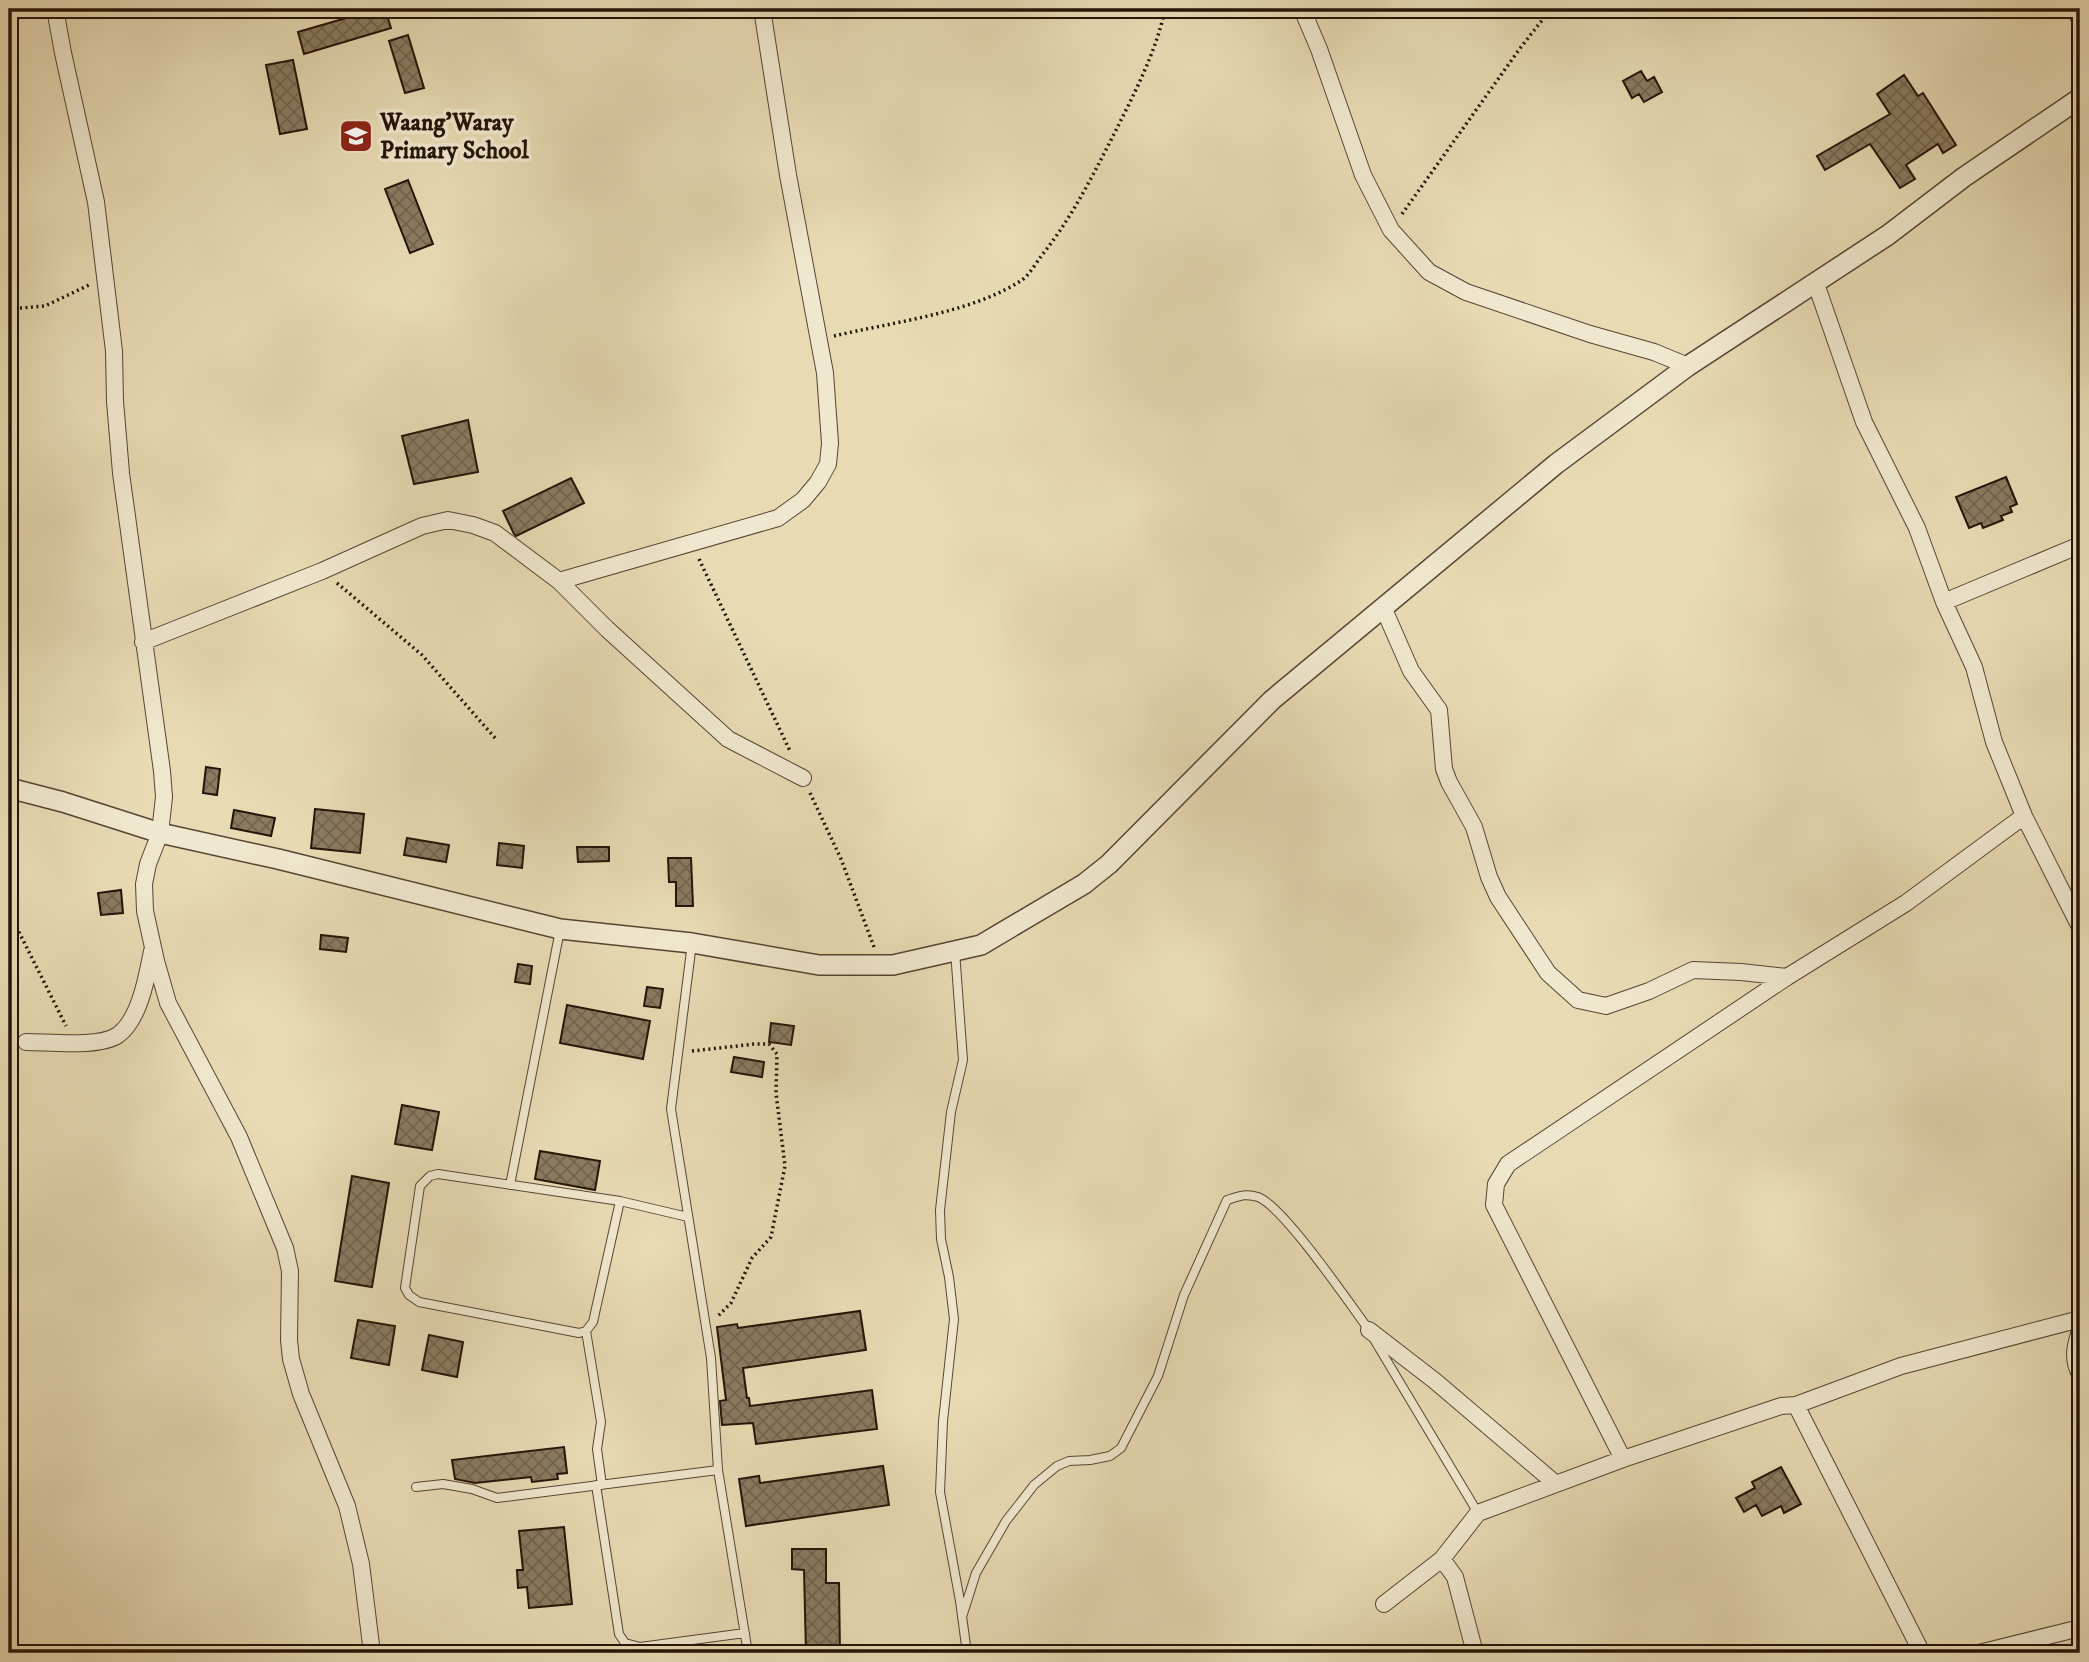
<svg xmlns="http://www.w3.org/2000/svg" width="2089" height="1662" font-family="'IM FELL DW Pica',serif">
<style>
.building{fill:url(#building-cross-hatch);stroke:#261307;stroke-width:2}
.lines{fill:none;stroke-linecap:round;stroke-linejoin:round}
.service-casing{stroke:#564532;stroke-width:10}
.minor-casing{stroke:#564532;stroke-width:18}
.tertiary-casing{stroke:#564532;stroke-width:22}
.path{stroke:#261307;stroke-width:3.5;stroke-dasharray:2 3.5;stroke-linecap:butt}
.service{stroke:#f0e8ce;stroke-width:8}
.minor{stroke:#f0e8ce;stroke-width:16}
.tertiary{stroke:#f0e8ce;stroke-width:19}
.labels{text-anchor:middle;stroke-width:7;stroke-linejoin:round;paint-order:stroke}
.poi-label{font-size:24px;font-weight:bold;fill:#261307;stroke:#f0e8ce;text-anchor:start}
</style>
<defs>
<pattern id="building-cross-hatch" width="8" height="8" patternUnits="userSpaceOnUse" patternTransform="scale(1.75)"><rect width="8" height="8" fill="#8b7b61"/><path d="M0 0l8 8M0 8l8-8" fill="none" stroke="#71644e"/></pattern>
</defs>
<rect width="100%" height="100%" fill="#e8dbb4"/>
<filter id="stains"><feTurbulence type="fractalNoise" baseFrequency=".00286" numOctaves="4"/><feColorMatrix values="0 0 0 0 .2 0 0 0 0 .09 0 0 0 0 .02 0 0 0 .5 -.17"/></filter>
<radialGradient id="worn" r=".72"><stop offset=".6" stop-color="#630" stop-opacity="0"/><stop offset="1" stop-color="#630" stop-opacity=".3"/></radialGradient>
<path class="building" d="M377,9H385L391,28L304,54L298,32Z
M408,35L424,88L405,93L389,41Z
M293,60L307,129L280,134L266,65Z
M1641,71L1647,81L1654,77L1662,92L1644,102L1639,94L1632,98L1623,81Z
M1904,75L1918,96L1923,93L1956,145L1943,153L1938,144L1906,165L1915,179L1900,188L1870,144L1825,170L1817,156L1890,114L1877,94Z
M408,180L433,244L410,253L385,189Z
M468,420L478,472L414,484L402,436Z
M2006,477L2017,504L2010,507L2012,512L2001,516L2003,520L1983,528L1981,523L1969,528L1956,497Z
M571,478L584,503L516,536L514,534L503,511Z
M206,767L220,769L217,795L203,793Z
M315,809L364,814L360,853L311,848Z
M234,810L275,818L271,836L231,828Z
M407,838L449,845L446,862L404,855Z
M499,843L524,846L522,868L497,865Z
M577,847H609V861L578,862Z
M668,858H691L693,906H676V882H669Z
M121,890L123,913L101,915L98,893Z
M321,935L348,938L346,952L320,949Z
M518,964L532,966L530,984L515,982Z
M647,987L663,989L660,1008L644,1006Z
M567,1005L650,1021L643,1059L560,1043Z
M771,1023L794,1026L791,1045L769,1042Z
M734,1057L764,1062L762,1077L731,1072Z
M402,1105L439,1112L432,1150L395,1144Z
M540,1151L600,1161L595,1190L535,1179Z
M352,1176L389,1183L372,1287L335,1281Z
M860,1311L866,1350L743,1368L747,1398H749L750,1406L872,1390L877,1429L756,1444L753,1423L722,1425L720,1401L726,1400L717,1327L737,1324L738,1328Z
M358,1320L395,1326L389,1365L351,1358Z
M429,1335L463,1342L457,1377L422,1370Z
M564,1447L567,1473L557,1474L558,1479L532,1482L531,1477L475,1483L455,1479L452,1460Z
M883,1466L889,1505L746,1526L739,1479L759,1476L760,1483Z
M1781,1467L1801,1504L1784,1513L1781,1506L1762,1516L1756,1505L1744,1512L1736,1498L1755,1488L1752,1482Z
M564,1527L572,1604L529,1608L527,1587L518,1588L517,1570H523L519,1531Z
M792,1549H826V1583H839L840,1653H806L804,1570L792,1569Z"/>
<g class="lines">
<g class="service-casing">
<path id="service" d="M692,943L671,1109L711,1358L718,1470L748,1653
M955,951L963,1060L951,1112L940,1210L941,1239L949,1277L954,1319L943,1421L940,1492L960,1601L967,1653
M510,1185L560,930
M620,1201L593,1322L586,1331L579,1333L419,1302L409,1295L405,1288L420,1186L430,1176L438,1174L620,1201L688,1217
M586,1331L601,1422L597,1449L602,1485
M1375,1341L1478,1513
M596,1485L619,1634L625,1643L640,1647L745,1633
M416,1487L443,1484L472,1489L497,1498L718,1470
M962,1617L976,1573L1006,1521L1034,1485L1057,1466L1069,1461L1090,1460L1110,1456L1121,1448L1158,1376L1184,1295L1227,1200C1239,1196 1246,1193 1258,1197C1283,1206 1350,1304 1369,1330"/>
</g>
<g class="minor-casing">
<path id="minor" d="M55,9L63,53L96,202L114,351L115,401L121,473L162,771L164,797L160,833L148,864L144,884L145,911L156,961L168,1003L239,1137L285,1248L290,1271L289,1340L291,1359L301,1394L347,1506L361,1564L372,1653
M1302,9L1319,49L1363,175L1391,230L1429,272L1466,292L1590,334L1654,352L1688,366
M2074,9L2080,19
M1816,284L1864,422L1917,528L1944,602L1974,667L1994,742L2024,816L2080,927
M559,581L778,518L803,500L818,482L828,464L830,443L825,373L788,175L762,9
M1944,602L2080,545
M1383,607L1411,671L1439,710L1444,769L1449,782L1474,827L1489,877L1498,897L1548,973L1578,1000L1606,1006L1649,991L1693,970L1741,972L1787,977
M143,642L322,571L422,526L448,520L473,525L495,533L559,581L607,629L728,739L803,778
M26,1042C49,1042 99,1048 118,1035C140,1019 147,976 152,951
M1369,1330L1435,1381L1556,1484
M2080,1331C2075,1346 2072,1359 2080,1374
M1796,1405L1922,1653
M1623,1459L1494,1205L1496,1184L1508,1164L1787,977L1906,903L2024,816
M1442,1559L1455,1577L1475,1653
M1384,1604L1442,1559L1478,1513L1623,1459L1781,1406L1796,1405L1901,1366L2080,1319
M1979,1653L2080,1628"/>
</g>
<g class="tertiary-casing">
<path id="tertiary" d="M9,788L63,802L160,833L278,859L560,929L692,943L819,965H893L981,945L1084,884L1109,864L1272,700L1556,464L1688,366L1888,235L1964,177L2080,98"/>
</g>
<path class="path" d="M1402,214L1521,47L1551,9
M9,309L45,306L89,285
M834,336C893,322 972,313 1022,280C1030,274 1036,263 1042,255C1071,219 1092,177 1113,136C1133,96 1156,53 1165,9
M699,559L790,751
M337,583L422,655L496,739
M810,793L841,859L874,947
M9,912L66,1026
M692,1051L755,1044H769L777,1054L776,1093L785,1166L771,1237L752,1258L731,1303L717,1317"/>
<use href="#service" class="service"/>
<use href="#minor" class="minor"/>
<use href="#tertiary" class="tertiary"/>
</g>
<defs>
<g id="school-square" transform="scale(1.75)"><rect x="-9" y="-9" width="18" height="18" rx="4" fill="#8f2418" stroke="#f0e8ce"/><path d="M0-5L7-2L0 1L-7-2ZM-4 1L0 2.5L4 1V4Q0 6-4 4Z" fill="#fff"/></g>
</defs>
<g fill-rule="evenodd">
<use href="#school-square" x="356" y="136"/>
</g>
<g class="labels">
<g class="poi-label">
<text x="380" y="130">Waang'Waray<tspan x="380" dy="28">Primary School</tspan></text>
</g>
</g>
<rect width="2089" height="1662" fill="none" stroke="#e8dbb4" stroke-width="35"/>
<rect x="10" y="10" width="2068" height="1641" fill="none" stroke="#261307" stroke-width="3.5"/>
<rect x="18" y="18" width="2054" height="1627" fill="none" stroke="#261307" stroke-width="2"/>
<rect width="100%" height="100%" filter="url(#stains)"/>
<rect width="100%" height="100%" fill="url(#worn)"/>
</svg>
